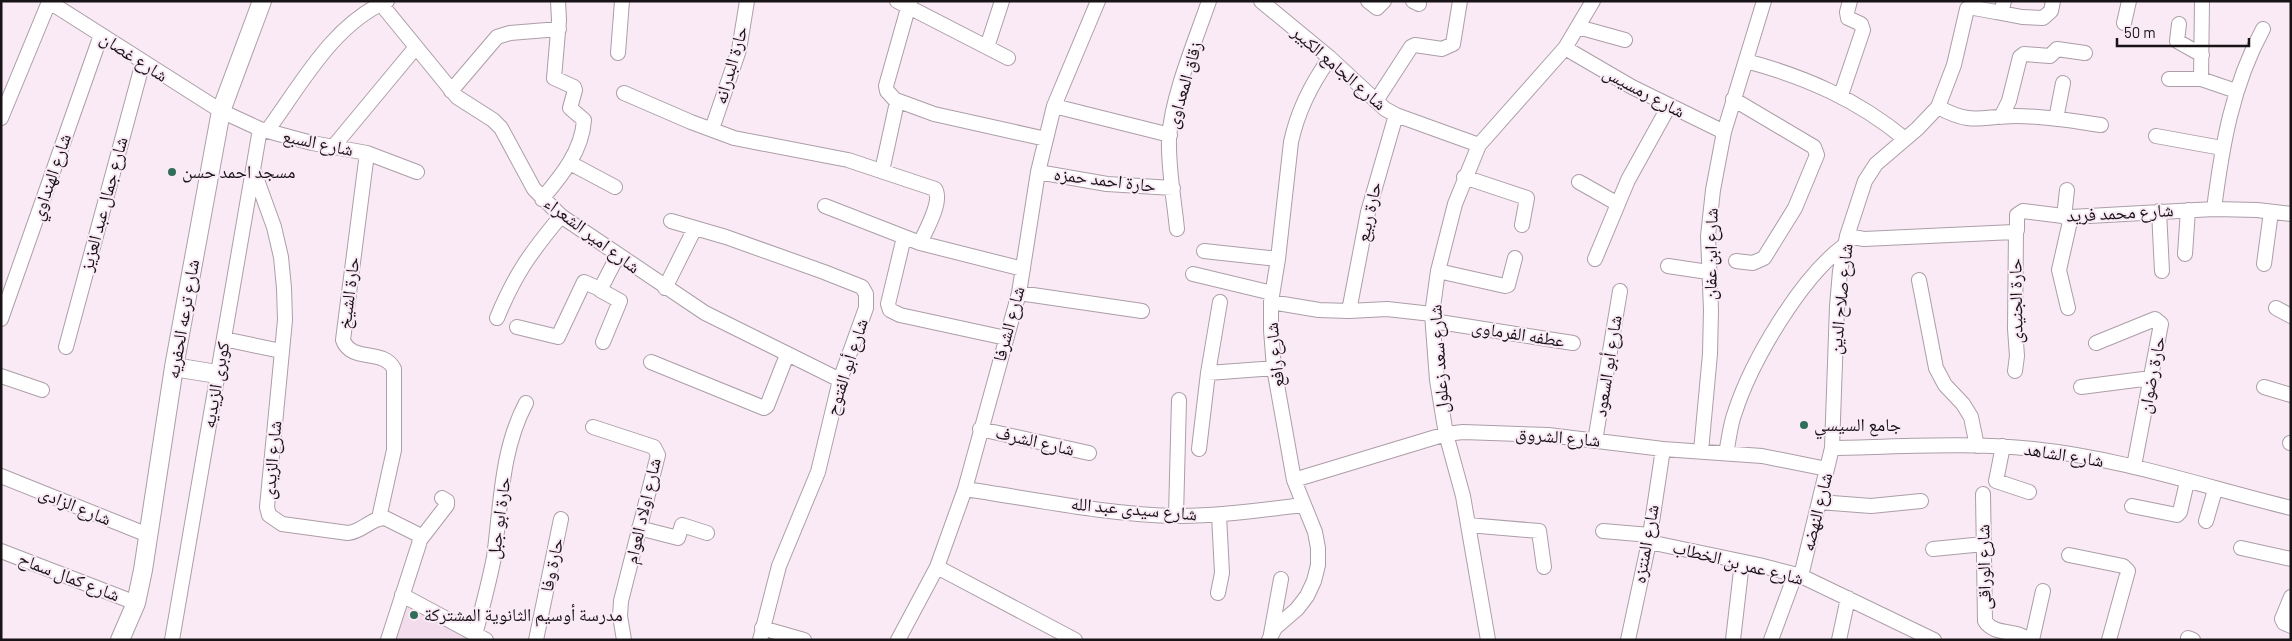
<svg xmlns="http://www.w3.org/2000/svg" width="2292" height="641" font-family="Barlow,'Noto Naskh Arabic',sans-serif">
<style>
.built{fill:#f3ddec}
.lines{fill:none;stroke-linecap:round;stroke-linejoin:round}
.minor-casing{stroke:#ac9ea8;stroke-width:16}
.tertiary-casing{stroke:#ac9ea8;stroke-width:20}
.minor{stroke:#fff;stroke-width:14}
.tertiary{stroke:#fff;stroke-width:18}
.poi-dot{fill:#306e5a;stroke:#f9eaf5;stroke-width:2}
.labels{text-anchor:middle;stroke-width:4;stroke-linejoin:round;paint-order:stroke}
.street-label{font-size:18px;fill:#181317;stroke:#f9eaf5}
.poi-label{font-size:18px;fill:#181317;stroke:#f9eaf5;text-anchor:start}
</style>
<rect width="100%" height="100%" fill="#f9eaf5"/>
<path class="built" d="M404,602L478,640H391Z"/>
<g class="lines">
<g class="minor-casing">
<path id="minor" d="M48,1L221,111L260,129L312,143L367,153L417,172
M897,1L1008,58
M1261,1L1330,58L1385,109L1396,115L1479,145
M1368,1L1377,8L1384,1
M1413,1L1419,4
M381,4L457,97L493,120L501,128L534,189L561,216L705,313L840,380
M1996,12L2022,17L2043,18L2051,11L2053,1
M2124,23L2129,1
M2179,24L2177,41L2202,55
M1578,27L1625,40
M987,47L1002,1
M1565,48L1632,87L1724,132
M618,53L622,1
M1746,61C1806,77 1858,100 1905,139
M2169,79H2201L2236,91
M2201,79L2202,1
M451,91L497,37L510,33L559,29
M624,93L691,122L734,138L848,160L935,189C943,201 926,230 920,243
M1841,95L1863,30L1861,24L1848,18L1847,12L1850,1
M1733,99L1814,147L1817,155L1795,208L1764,258L1753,263L1736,261
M896,100L934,114L1046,139
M1376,101L1411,47L1415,45L1442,49L1453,44L1460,1
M1054,106L1170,135
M1938,107C1973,126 1981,116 2016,116C2045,116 2073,121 2101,125
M2001,117L2009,101L2020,57L2024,54L2050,56L2057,49L2085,53
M1,118L49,2
M2056,119L2063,83
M712,129L739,50L747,1
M267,131C301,85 332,25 387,1
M2156,136L2222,148
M333,147L416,47
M367,153L343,340C351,363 384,348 394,369V450L379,518
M570,163L615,187
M253,169L274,227L281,257L284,288L285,320L267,507L269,515L282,524L348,533C362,532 371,518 385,518L417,534L420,537L419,544L388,640
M882,171L897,102L887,91L886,86L910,1
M1038,172L1107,184L1173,188
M1464,177L1527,198L1522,225
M1579,182L1618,204
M542,199C562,175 582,151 584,120L570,108L575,90L574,87L554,78L559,20L558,1
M825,206L920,243L1023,269
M2214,209C2222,146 2232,86 2263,29
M2159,211L2162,271
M2064,217L2067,190
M671,221L726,237L824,272L862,287L866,294V308L840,380L818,472L779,566L760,640
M1177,229C1174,199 1168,168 1169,138C1172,95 1195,42 1209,1
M1847,236L1864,239L2014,232L2017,230V215L2023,211L2071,217L2214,209L2257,210L2291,214
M904,237L888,304L890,310L900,315L1006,338
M1204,251L1278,259
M2185,254L2188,210
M1595,259L1628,180L1669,106
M2264,264L2271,212
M1668,266L1708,272
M1438,271L1505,286L1508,285L1515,258
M1193,274L1272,293
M1919,280L1936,368L1945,385L1963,404L1971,417L1977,446
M665,288L695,228
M1019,293L1142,311
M1271,302L1319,310L1349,311L1387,309L1432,314
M2068,308L2059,270L2071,217
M2276,308L2291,316
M1349,311L1368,212L1396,115
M497,318C515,274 531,252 561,216
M1,319L101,35
M1433,321L1573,343
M517,327L558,337L584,282L600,289
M224,339L281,351
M603,342L620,301L600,290L618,255
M2096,343L2155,319L2161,324L2134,466
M66,347L143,62
M651,362L764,408L767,406L787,355
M2015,371L2017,356L2015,329L2016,231
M1208,373L1274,368
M1,376L42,390
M2081,387L2151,378
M2264,387L2291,395
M593,427L654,447L658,455L621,601L620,616L624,640
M980,429L1089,453
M1595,441L1620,291
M2290,443H2291
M2003,446L1996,481L2029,492
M1832,448C1899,447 1967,442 2033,449C2121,458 2205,487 2291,508
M1199,449L1208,373L1220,302
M1701,451L1710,354L1711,310L1708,236L1713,190L1724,132L1764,1
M1726,453C1729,440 1730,425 1735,412C1752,360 1801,277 1845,245
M1,476L148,535
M1294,480L1446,434L1463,432L1548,435L1663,449L1762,456L1827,469
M965,489C1033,499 1109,515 1178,516C1220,516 1261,510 1303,505
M1983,494L1985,621C1994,636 2017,629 2029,640
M1819,502L1871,506L1921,501
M2132,506L2177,515L2180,512L2187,482
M1176,516L1179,400
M2206,521L2215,490
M1468,525L1539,531L1544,567
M639,528L678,538L682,525L707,533
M1603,531L1650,535
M420,540L447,505V501L442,498
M1649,542L1759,565L1801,576L1934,640
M2241,548L2291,559
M1933,549L1984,544
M1,551L136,603
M2069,555L2123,566L2128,571L2109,640
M937,567L1075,640
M1801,576L1832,448L1837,306L1840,271L1847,236L1865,181L1876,164L1917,129L1938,107L1954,65L1967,9L1974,8L1996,12L2002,9L2004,1
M1218,593L1222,573L1219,515
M402,595L486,640
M2291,597L2282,619L2284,623L2291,626
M762,628L804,640
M1271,634L1281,579
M475,635C482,609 489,583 494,557C501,505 501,450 526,403
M2188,638L2193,640
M172,640L260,129
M536,640L561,519
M898,640L937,567L965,489L1019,293L1038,172L1054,106L1098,1
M1269,640L1275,628L1297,609L1307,596L1314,581L1318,565V548L1315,532L1294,480L1274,368L1271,330V302L1278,259L1291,142C1298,110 1311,84 1330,58
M1488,640L1463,496L1446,434L1437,380L1432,314L1438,271L1455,204L1479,145L1565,48L1593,1
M1628,640L1649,542L1663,449
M1733,640L1742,562
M1771,640L1795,575
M1839,640L1848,598
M2032,640L2043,591"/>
</g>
<g class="tertiary-casing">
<path id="tertiary" d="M174,367L217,374
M120,640L136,603L143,570L174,367L221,111L262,1"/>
</g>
<use href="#minor" class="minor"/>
<use href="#tertiary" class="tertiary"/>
</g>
<g class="poi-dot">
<circle cx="172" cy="172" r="5"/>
<circle cx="1804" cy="425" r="5"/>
<circle cx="414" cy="615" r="5"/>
</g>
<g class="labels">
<g class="street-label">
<text transform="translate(134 57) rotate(33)" y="6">شارع غصان</text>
<text transform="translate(731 65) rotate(-74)" y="6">حارة البدرانه</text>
<text transform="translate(1339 68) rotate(41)" y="6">شارع الجامع الكبير</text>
<text transform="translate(1184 85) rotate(-74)" y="6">زقاق المعداوى</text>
<text transform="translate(1644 92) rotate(28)" y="6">شارع رمسيس</text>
<text transform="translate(318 143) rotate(12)" y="6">شارع السبع</text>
<text transform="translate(51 177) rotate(-71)" y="6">شارع الهنداوي</text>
<text transform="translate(1105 180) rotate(7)" y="6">حارة احمد حمزه</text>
<text transform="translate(104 204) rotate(-75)" y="6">شارع جمال عبد العزيز</text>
<text transform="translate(1369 212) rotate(-77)" y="6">حارة ربيع</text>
<text transform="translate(2120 213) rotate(-3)" y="6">شارع محمد فريد</text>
<text transform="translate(592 235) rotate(37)" y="6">شارع امير الشعراء</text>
<text transform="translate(1711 254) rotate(-89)" y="6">شارع ابن عفان</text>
<text transform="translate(349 293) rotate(-83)" y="6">حارة الشيخ</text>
<text transform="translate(1841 299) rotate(-84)" y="6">شارع صلاح الدين</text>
<text transform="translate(2016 301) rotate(-91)" y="6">حارة الجنيدى</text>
<text transform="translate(183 319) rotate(-80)" y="6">شارع ترعه الحفريه</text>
<text transform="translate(1009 324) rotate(-75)" y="6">شارع الشرفا</text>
<text transform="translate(1518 334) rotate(9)" y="6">عطفه الفرماوى</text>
<text transform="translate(1275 355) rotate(-96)" y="6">شارع رافع</text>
<text transform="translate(1439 359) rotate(-94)" y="6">شارع سعد زعلول</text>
<text transform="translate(1608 366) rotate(-81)" y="6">شارع أبو السعود</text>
<text transform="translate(847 367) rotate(-72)" y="6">شارع أبو الفتوح</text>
<text transform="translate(2152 375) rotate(-79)" y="6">حارة رضوان</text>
<text transform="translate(216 385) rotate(-80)" y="6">كوبرى الزيديه</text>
<text transform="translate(1558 437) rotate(5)" y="6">شارع الشروق</text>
<text transform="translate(1035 441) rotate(13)" y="6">شارع الشرف</text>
<text transform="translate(2064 455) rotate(9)" y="6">شارع الشاهد</text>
<text transform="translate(272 460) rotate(-85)" y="6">شارع الزيدى</text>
<text transform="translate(75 506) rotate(22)" y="6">شارع الزادى</text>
<text transform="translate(1134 509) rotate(5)" y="6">شارع سيدى عبد الله</text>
<text transform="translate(643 511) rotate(-77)" y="6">شارع اولاد العوام</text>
<text transform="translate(1817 512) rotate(-76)" y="6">شارع النهضه</text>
<text transform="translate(499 518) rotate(-82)" y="6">حارة ابو جبل</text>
<text transform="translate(1646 544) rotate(-80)" y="6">شارع المنتزه</text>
<text transform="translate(1738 563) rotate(14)" y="6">شارع عمر بن الخطاب</text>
<text transform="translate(552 565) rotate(-78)" y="6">حارة وفا</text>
<text transform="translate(1984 567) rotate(-91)" y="6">شارع الوراقى</text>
<text transform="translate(69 577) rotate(21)" y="6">شارع كمال سماح</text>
</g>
<g class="poi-label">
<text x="182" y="178">مسجد احمد حسن</text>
<text x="1814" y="431">جامع السيسي</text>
<text x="424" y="621">مدرسة أوسيم الثانوية المشتركة</text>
</g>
</g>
<rect width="2292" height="641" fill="none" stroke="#181317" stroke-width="5"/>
<path d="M2117 38v8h132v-8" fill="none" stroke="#181317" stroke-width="2.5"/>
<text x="2124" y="38" font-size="15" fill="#181317" stroke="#f9eaf5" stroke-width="4" paint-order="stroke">50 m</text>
</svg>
